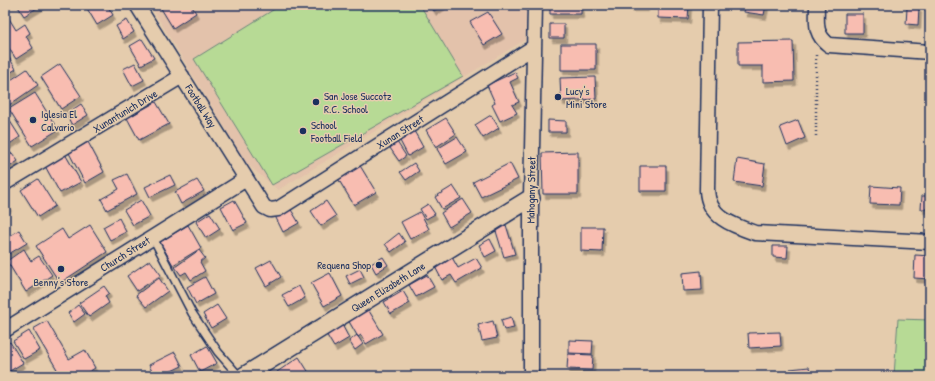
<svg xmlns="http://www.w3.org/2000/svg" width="935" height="381" font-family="'Patrick Hand',sans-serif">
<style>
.built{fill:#e3c2ab}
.green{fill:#b7da95;stroke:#69847a}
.building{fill:#f8bdb1;stroke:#1b2f5e;filter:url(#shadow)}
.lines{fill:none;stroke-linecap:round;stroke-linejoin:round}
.service-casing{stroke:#1b2f5e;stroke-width:10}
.minor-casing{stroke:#1b2f5e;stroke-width:17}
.tertiary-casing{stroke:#1b2f5e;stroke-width:20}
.path{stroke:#1b2f5e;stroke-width:2.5;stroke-dasharray:1 3;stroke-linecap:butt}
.service{stroke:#e5ccad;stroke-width:7}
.minor{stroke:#e5ccad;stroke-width:14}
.tertiary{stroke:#e5ccad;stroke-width:17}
.poi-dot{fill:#1b2f5e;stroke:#e5ccad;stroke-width:1.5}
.labels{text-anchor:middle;stroke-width:3;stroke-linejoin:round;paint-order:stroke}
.poi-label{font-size:11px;fill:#1b2f5e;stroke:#e5ccad;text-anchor:start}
.street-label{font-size:11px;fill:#1b2f5e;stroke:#e5ccad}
</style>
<defs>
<filter id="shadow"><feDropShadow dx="2.5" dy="4.5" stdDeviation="0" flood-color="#0004"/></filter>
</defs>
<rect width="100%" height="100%" fill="#e5ccad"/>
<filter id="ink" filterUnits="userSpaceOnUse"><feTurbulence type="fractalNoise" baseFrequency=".025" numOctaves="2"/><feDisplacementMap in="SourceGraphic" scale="8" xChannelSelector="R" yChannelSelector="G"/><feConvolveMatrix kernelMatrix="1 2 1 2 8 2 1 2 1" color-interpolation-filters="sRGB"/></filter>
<g filter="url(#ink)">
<path class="built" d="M150,5H527L525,40L278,190L247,164Z"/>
<path class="green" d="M281,5H420L463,76L272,185L194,59Z
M898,319L930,320V376H894Z"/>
<path class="building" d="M17,5H42L24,16Z
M85,5H107L113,15L97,25Z
M159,5H191L196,13L173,28Z
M430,5H443L434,11Z
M550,5H581V14H550Z
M630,5H646V7H630Z
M658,5H689L688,19L658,18Z
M745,5H766L764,15L744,12Z
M907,8H919L918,25L906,24Z
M5,12L16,30L25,24L30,33L26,36L33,48L16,59L5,42Z
M488,12L502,34L484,45L470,22Z
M845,14H863V33H845Z
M127,20L134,32L123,39L116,26Z
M550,24H564V38H550Z
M142,39L154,58L141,65L130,46Z
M793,41L794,81L763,82V66H738V42Z
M561,44H596V70H561Z
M5,51L16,69L5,76Z
M135,63L144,80L132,86L123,69Z
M60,64L81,96L61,109L41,77Z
M27,69L38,85L9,105L5,100V84Z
M515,72L518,78L510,82L519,102L512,105L517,113L500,121L492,105L495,103L487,85Z
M595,77L596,99L561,101L560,78Z
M35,93L58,130L32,146L9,109Z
M156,102L169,124L139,140L127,118Z
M81,104L88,115L72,125L66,114Z
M6,115L20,137L5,147V116Z
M491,115L499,128L483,138L475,125Z
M446,118L456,134L436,147L426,130Z
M548,120L566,121V132H548Z
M798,120L805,138L787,146L780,127Z
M414,131L423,147L408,156L399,139Z
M457,137L467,152L446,164L437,149Z
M88,142L104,172L85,183L69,153Z
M397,142L406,156L399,161L390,148Z
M578,152V194H543L542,153Z
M12,153L18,161L5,170V157Z
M65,154L81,182L60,193L45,166Z
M737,159L765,164L762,186L734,182Z
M414,163L419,171L406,180L400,172Z
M510,163L518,179L481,197L473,182Z
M359,164L376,192L354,205L337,177Z
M640,166H666V191H640Z
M127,174L137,194L107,210L101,199L119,189L114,180Z
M170,175L175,185L150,197L145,187Z
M38,179L55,206L38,217L21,190Z
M197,180L204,191L181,204L175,192Z
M453,186L461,198L442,209L435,197Z
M871,186L900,188L899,205L870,204Z
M922,196H930V209H921Z
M463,199L472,213L449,227L441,213Z
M5,200L9,207L5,210Z
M141,200L150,216L133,225L124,210Z
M234,200L247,223L233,230L221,207Z
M326,201L336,216L321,226L311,211Z
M428,204L435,214L426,219L420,209Z
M290,208L299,223L283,232L275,216Z
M420,212L429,229L410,239L401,222Z
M210,213L220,229L206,238L196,222Z
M119,218L126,232L110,240L103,227Z
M90,225L107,252L60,283L36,246L62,229L68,239Z
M188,225L201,248L173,265L160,242Z
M506,225L515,254L504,257L495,228Z
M581,227H603L602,252L581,251Z
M19,230L27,243L7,255L5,251V239Z
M399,233L405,242L391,252L385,244Z
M490,239L496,251L485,257L479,245Z
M773,246H788L787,258L773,257Z
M24,249L31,261L39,256L52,275L26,292L7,261Z
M199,250L205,258L200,262L205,271L191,280L186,272L181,275L175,267Z
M450,254L458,268L476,258L482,268L456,283L451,275L442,280L433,263Z
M915,255L930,256V279L914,278Z
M383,257L388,265L376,273L371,264Z
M150,260L161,275L137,291L127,276Z
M271,260L281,277L266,286L256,268Z
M360,269L364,277L350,284L346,276Z
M701,271L702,290L683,291L682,273Z
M330,273L342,296L324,306L311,283Z
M427,275L434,287L416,297L409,285Z
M205,277L214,294L196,304L187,287Z
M159,278L168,291L146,307L136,295Z
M104,286L109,293L105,296L109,303L89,317L79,303Z
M299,286L305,298L289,307L282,295Z
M403,291L410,303L391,314L384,302Z
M78,305L85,314L74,322L68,313Z
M217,305L226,319L211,328L203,314Z
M366,306L383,334L366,344L361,335L358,337L347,318Z
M511,317L514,328L504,330L501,320Z
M47,321L69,359L85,350L95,368L82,376H61L33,329Z
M493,321L497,338L482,341L478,325Z
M341,323L349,338L334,347L325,332Z
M29,331L40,350L24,359L13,341Z
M780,332L781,346L749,348L748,333Z
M357,335L363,344L355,350L349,341Z
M569,340L593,341L592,354L569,353Z
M10,342L23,363L8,372L5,366V345Z
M207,346L217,363L200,372L191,355Z
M175,352L182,366L161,376H154L149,365Z
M568,354L593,355L592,370L567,369Z
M299,357L311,376H280L277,372Z
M809,367L811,376H791L790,369Z
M168,372L170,376H161Z"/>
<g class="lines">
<g class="service-casing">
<path id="service" d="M152,236L192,313L218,352L239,376"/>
</g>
<g class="minor-casing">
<path id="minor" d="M137,5L264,207L270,210L278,209L534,47
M710,5L707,190C708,217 732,225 755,233L930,242
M817,5C817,23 814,34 829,45L930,52
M5,183L182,76
M5,330L246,179
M531,376V198L535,5"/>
</g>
<g class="tertiary-casing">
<path id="tertiary" d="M244,376L531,198"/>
</g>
<path class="path" d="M816,136V53"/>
<use href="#service" class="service"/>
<use href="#minor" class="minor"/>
<use href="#tertiary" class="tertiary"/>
</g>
</g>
<g class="poi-dot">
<circle cx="558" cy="97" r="4"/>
<circle cx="316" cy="102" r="4"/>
<circle cx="33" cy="120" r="4"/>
<circle cx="303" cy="131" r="4"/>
<circle cx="379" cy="265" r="4"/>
<circle cx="61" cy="269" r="4"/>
</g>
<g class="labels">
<g class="poi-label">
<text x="566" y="95">Lucy's<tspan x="566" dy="13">Mini Store</tspan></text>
<text x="324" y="100">San Jose Succotz<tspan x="324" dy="13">R.C. School</tspan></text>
<text x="41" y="118">Iglesia El<tspan x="41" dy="13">Calvario</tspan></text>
<text x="311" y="129">School<tspan x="311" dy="13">Football Field</tspan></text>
<text x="371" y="269" text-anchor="end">Requena Shop</text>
<text x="61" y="286" text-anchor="middle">Benny's Store</text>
</g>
<g class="street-label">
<text transform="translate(201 106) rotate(58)" y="4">Football Way</text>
<text transform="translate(125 111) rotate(-31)" y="4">Xunantunich Drive</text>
<text transform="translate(400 132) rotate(-32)" y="4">Xunan Street</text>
<text transform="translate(531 190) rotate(-89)" y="4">Mahogany Street</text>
<text transform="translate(125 254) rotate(-32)" y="4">Church Street</text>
<text transform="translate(388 287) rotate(-32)" y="4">Queen Elizabeth Lane</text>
</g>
</g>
<rect width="935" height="381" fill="none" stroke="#e5ccad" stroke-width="20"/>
<rect x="10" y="10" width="915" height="361" fill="none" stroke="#1b2f5e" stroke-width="1.5" filter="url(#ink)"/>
</svg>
